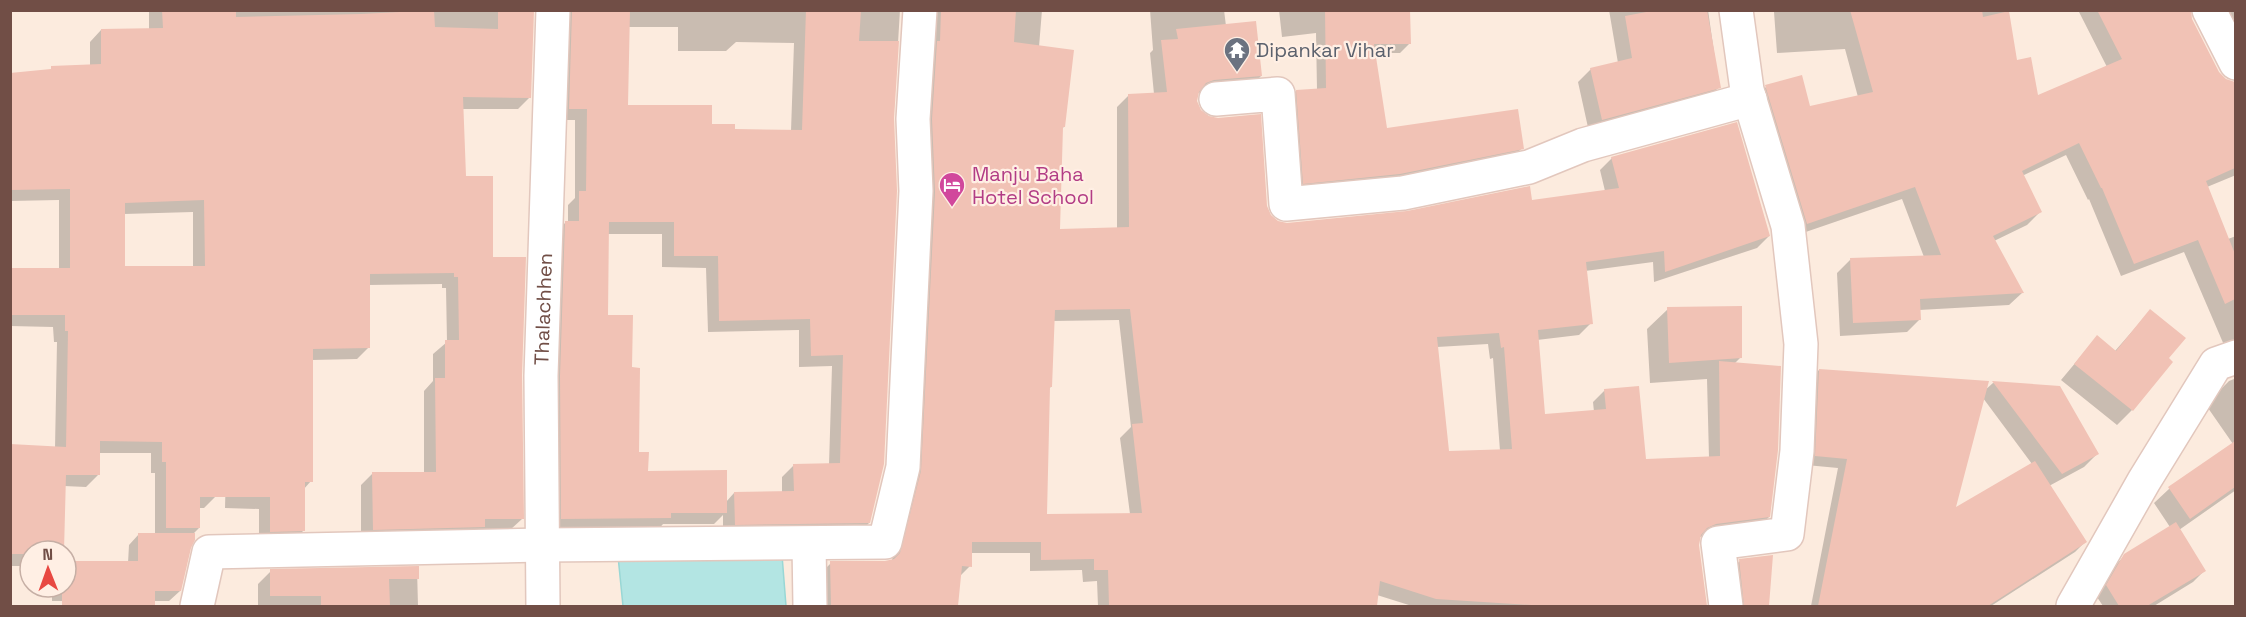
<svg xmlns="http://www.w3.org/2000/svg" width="2246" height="617" font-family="'Space Grotesk',sans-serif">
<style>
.water{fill:#b3e5e3;stroke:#99d7d5;stroke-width:1.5}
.shadow{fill:#0003;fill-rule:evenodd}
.building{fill:#f1c2b5;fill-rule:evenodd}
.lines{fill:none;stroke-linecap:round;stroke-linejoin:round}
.minor-casing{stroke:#e2c7bd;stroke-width:36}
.minor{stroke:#fff;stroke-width:33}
.labels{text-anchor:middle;stroke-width:4.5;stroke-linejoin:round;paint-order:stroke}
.worship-label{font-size:20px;fill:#5b616d;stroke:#ffefe4;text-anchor:start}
.hotel-label{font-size:20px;fill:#b23c85;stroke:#ffefe4;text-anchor:start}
.street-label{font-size:20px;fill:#714e46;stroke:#ffefe4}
</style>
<rect width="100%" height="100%" fill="#fcebde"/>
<path class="water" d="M782,555L786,606H623L618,556Z"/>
<path class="shadow" d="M149,10H533L530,97L518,109H462L464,178L491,259L521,375L522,519L510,530L361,541V485L373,473H424V391L433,381V354L447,342L446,288H442V284L368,285L369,347L357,359L312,360L311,481L303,490V531L292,543H259V509L225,508L226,468L216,496L204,508H199V528L194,533L180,591L169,601H52V587H66V563H128L129,545L139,534H155V473H151V453H99L98,475L86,487L64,486L62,551H30V566H10V446L55,448L57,342H54L53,327L10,326V269H59V200L10,201V74L90,66V42L101,30H149ZM193,212V268H123L124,214Z
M555,10H900L869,523L857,535L723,536V515L714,524H663L658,530L550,531L554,235L565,223H568V205L575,198V120H557ZM628,27H678V51H726L736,42L794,43L791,131L733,130L627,106ZM607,234H662V267L706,268L708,332L799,330V367L832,366L829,465H794L782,477V493H734L726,502L647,473L637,453L630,369L607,316Z
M922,10H1042L1039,47L1064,127L1061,129L1059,231L1117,229V107L1129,95L1154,94L1150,53L1153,50L1150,10H1224L1226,26L1261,76L1249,88L1197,93L1196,101L1200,111L1266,206L1269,215L1277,222L1288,224L1530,202L1605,191L1600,170L1612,158L1769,236L1757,248L1654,282L1653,262L1585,271L1591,323L1579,335L1537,340L1544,416L1594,412L1593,402L1605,390L1645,460L1709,458L1707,379L1650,383L1647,329L1668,309L1740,358L1734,364L1769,517L1757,529L1699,537L1698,545L1706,606H1412L1377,595L1375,606H1098L1097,581L1083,582L1082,570L1030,571V553H970V566L959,577L957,606H819V575L831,563L885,562L892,560L910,484ZM1119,320L1131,427L1120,438L1130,514L1045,516L1048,389L1051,387L1053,321ZM1488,344L1490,359L1493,358L1500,451L1448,453L1437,347Z
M1279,10H1409L1410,43L1400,53H1373L1385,129L1522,148L1512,158L1389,183L1294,192L1287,101L1296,91L1317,90L1316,33L1282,37Z
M1609,10H1708L1719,87L1706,100L1589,132L1578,82L1591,69L1618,63Z
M1736,10H2008L2016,61L2037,97L2107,67L2078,10H2189L2191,19L2218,73L2225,80L2236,83V175L2207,187L2228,239L2236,236V356L2227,352L2184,252L2121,276L2089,199L2088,200L2066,155L2022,176L2040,212L2027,225L1994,241L2022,293L2009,305L1919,310L1920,319L1907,332L1840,336L1837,273L1850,260L1924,257L1902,199L1794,236L1753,100L1766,87L1809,108L1858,97L1845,49L1777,53L1774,12H1738Z
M2210,10H2236V59Z
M2150,311L2167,359L2171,362L2132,410L2117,425L2061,380L2097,337L2115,351Z
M1819,370L1984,391L1993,383L2059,387L2097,454L2084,467L2049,486L2085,542L2075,552L1991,606H1967L1946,575L1945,606H1811L1838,468L1806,465L1809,380ZM1983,398L2032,464L1954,510Z
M2234,379L2236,490L2179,530L2204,571L2193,582L2154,606H2103L2097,597L2114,567L2125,555L2170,527L2154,503L2169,489L2233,444L2208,408L2216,394L2229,381Z
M1771,556L1767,606H1732L1728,572L1740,561Z
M417,568L418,606H258V584L271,571Z"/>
<path class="building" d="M162,10H236V17L361,14L400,12V10H434L435,27L498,29V10H534L531,98L463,97L466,176H493V257H526L522,375L524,519H485V527L373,530L372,472H436L435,378H445V340H459L458,277H454V273L370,274V348L313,349V482H305V531L270,532V497H200V528H166V462H162V442L100,441V475H66L64,551H30V554H10V444L66,447L68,331H65V315H10V268H70V189L10,190V73L51,69V66L101,64V29L163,28ZM204,200L205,266H125V203Z
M572,10H630L628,105H712V124H735V129L802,130L806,10H861L859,41H899L894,118L897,191L884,464L870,523L735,525L734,492L794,491L793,464L840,463L843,355L811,356L810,319L719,321L718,256H674V222H609L608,315H633L632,367L640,368L639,452H649L648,471L727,470V513H671V518L561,519L560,376L565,221H579V191H586L587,109H569Z
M941,10H1016L1014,42L1074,50L1065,127H1063L1060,229L1129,227L1128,94L1167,92L1161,40L1178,39L1176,29L1256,21L1262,76L1214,80L1206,83L1199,92L1197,101L1201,110L1209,116L1218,118L1261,114L1267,206L1271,215L1278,221L1287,223L1407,211L1530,186L1532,200L1619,188L1611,157L1737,122L1770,236L1665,272L1664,251L1586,262L1593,324L1538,330L1545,414L1606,409L1604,389L1639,386L1646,459L1720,456L1719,361L1781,366L1778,450L1770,517L1716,524L1707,528L1701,535L1699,545L1707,606H1546L1436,599L1380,581L1377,606H1109L1108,570H1094V559L1041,560V542H972V567L962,566L958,606L831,605L830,561H885L894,559L900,553L921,471L935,192L932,119L937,41H940ZM1130,309L1143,423L1132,424L1142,513L1047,514L1050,387H1052L1055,310ZM1499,333L1501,348L1504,347L1512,449L1449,451L1437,337Z
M1325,10H1410L1411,44H1374L1387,128L1518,109L1524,149L1400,174L1303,184L1296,90L1326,88Z
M1657,10H1707L1721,88L1602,120L1590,68L1632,58L1625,16Z
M1850,10H1982L1983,17L2009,11L2017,60L2031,57L2038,95L2122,59L2097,10H2191L2192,19L2219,72L2226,79L2235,82V168L2206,181L2235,254V299L2225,304L2198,240L2134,264L2102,188H2101L2079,143L2022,171L2042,212L1993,236L2024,293L1920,299L1921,320L1853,323L1850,258L1941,255L1915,187L1807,224L1765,85L1802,75L1810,106L1873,92Z
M1742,306V358L1669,363L1667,307Z
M2150,309L2186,338L2169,358L2173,362L2133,411L2074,364L2097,335L2116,351Z
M1819,369L1989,381L1956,507L2035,461L2087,542L1988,606H1818L1847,459L1815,456Z
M1992,381L2060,386L2099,454L2062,474Z
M2235,441V487L2190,519L2168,487Z
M2176,522L2206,571L2147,606H2119L2106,585L2124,554Z
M138,533H195V540L191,548L181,591H155V606H62V587H66V561H138Z
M1773,555L1769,606H1744L1739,559Z
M419,566V579H389L390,606H321V596H270V569Z"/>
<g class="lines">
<g class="minor-casing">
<g id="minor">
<path d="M2209,10L2236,63"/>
<path d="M1216,99L1278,94L1286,204L1403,193L1529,167L1583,145L1750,99"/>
<path d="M809,544L810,606"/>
<path d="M197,606L209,552L541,545L885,542L903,467L916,191L913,119L920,10"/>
<path id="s1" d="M543,606L541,376L553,10"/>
<path d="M1726,606L1718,543L1787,534L1797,451L1801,344L1788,226L1747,90L1736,10"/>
<path d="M2073,606L2144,481L2216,364L2236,357"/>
</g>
</g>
<use href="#minor" class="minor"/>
</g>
<defs>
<g id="temple-pin" transform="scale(1.35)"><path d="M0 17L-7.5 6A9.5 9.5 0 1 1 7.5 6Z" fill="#6b7280" stroke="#ffefe4"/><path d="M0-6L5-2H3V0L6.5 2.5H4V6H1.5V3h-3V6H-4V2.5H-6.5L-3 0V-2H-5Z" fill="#fff"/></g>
<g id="hotel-pin" transform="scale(1.35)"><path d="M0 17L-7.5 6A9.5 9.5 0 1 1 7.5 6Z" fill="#d1479c" stroke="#ffefe4"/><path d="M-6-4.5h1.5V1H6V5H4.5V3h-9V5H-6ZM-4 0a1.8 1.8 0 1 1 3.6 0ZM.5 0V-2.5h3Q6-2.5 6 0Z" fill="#fff"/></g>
</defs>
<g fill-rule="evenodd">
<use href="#temple-pin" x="1237" y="50"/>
<use href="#hotel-pin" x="952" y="185"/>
</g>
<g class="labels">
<g class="worship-label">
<text x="1256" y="57">Dipankar Vihar</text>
</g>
<g class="hotel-label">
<text x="972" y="181">Manju Baha<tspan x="972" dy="23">Hotel School</tspan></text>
</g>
<g class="street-label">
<text dy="7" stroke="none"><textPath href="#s1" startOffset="297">Thalachhen</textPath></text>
</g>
</g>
<rect width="2246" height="617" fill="none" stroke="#714e46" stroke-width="24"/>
<g transform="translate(48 569) rotate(359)"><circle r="28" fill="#ffefe4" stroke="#c6afa5" stroke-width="1.5"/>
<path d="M0-4.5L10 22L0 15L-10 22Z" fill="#e84841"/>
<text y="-9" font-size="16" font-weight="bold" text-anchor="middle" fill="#714e46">N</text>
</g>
</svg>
